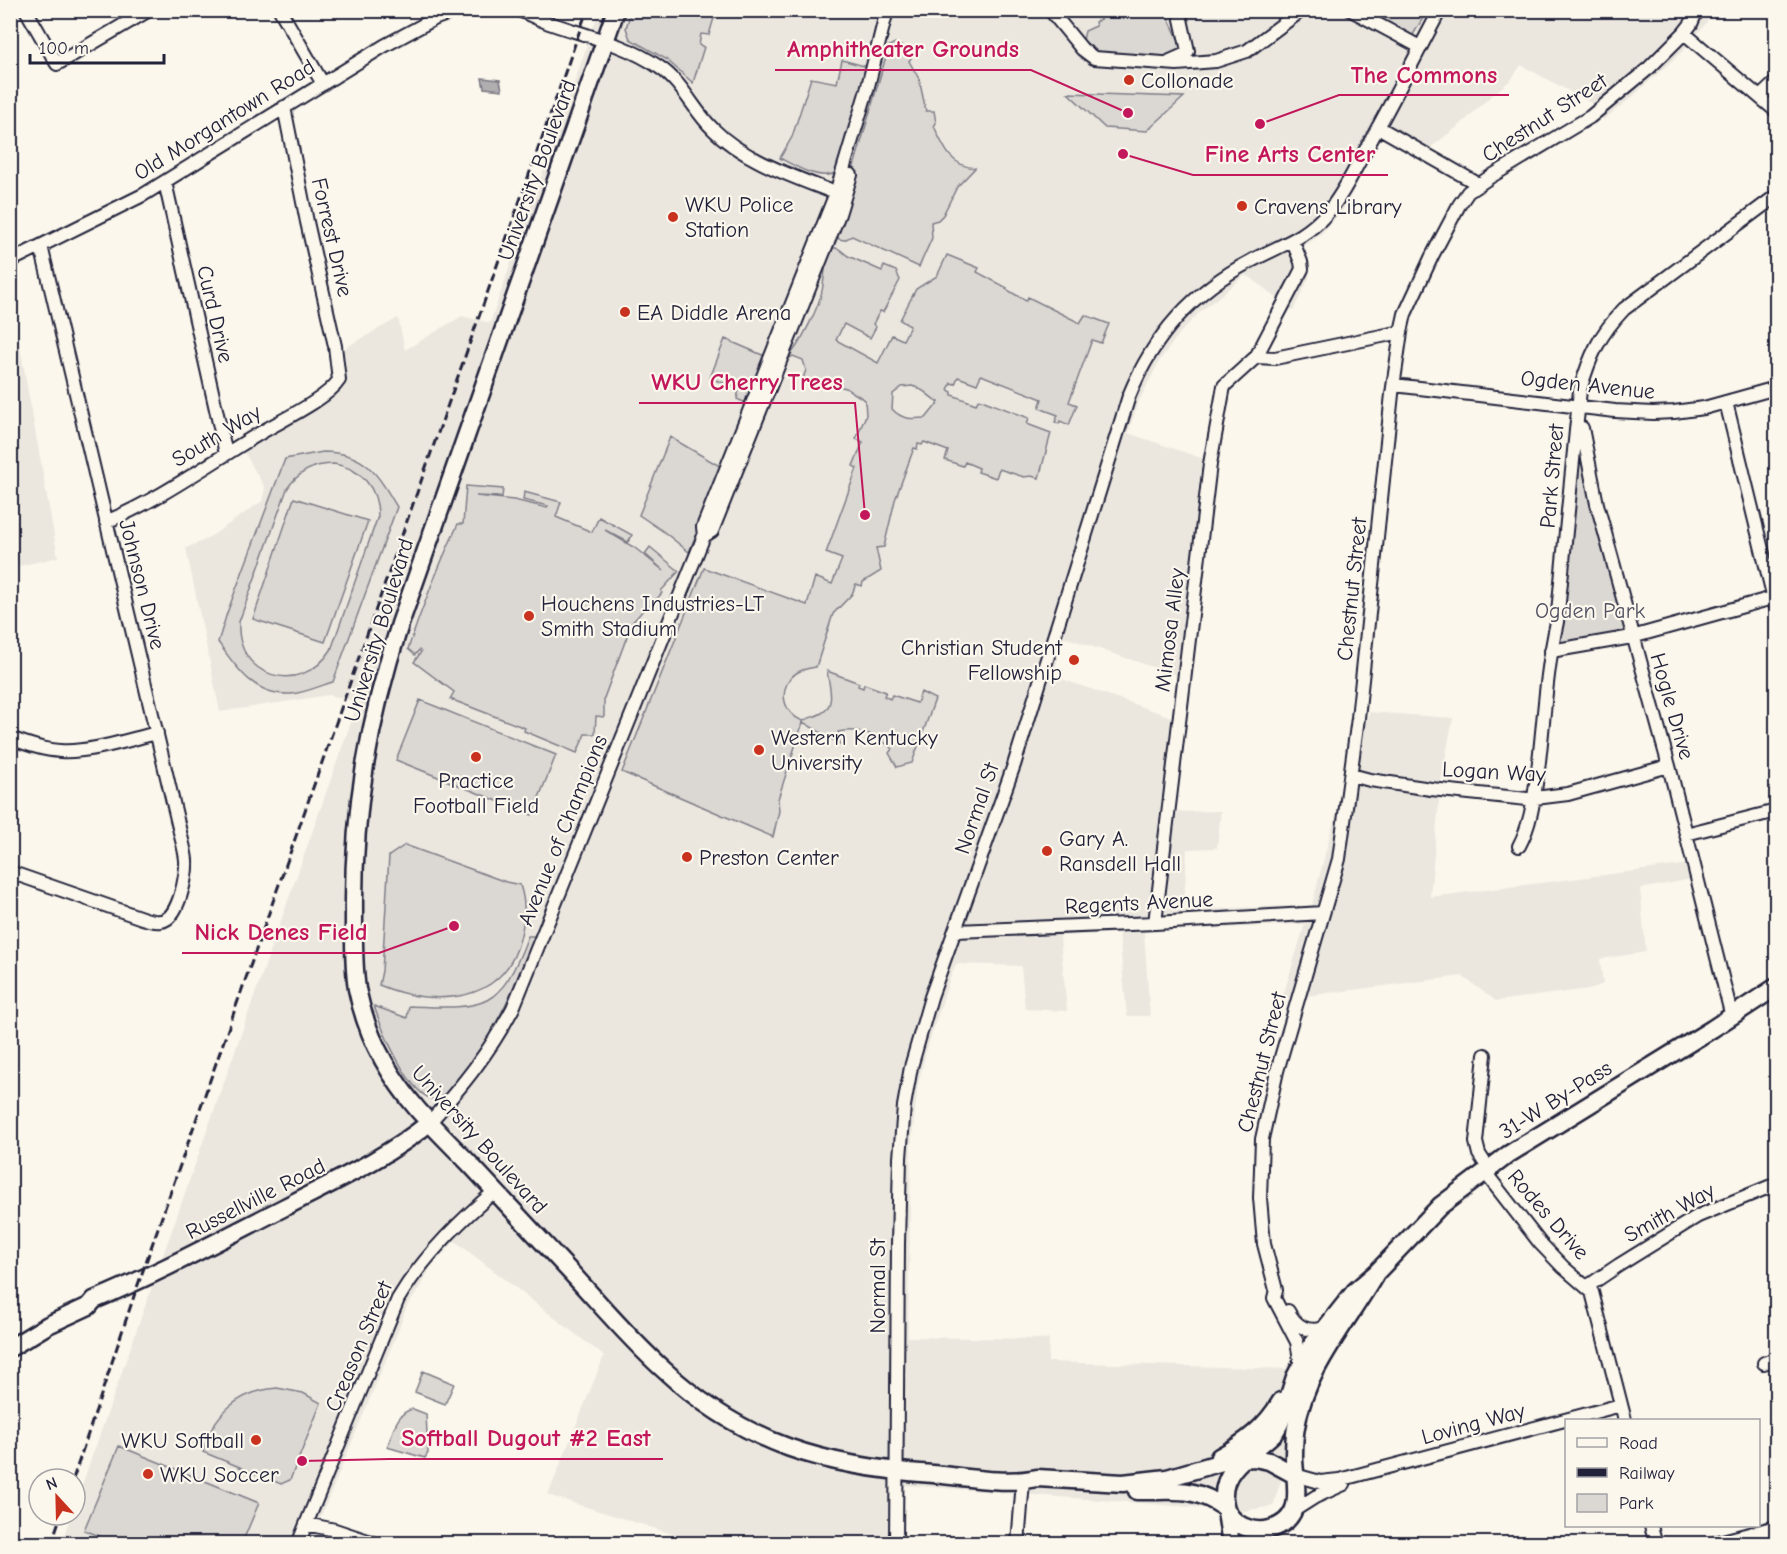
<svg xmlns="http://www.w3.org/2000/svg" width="1787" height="1554" font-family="'Comic Neue',sans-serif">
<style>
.built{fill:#ebe7df}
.green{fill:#dbd8d3;stroke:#7e7d87;stroke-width:1.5;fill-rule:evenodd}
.water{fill:#b1aeb0;stroke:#787681;stroke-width:1.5}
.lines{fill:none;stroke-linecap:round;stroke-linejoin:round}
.minor-casing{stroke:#22223b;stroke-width:16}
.major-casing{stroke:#22223b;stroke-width:21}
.minor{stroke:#fbf7ec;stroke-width:12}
.major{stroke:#fbf7ec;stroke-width:16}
.rail{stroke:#22223b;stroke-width:3;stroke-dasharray:9 4.5;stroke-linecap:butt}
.poi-dot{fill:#c8321e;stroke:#fbf7ec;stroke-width:2}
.labels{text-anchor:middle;stroke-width:4.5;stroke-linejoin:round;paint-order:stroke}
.poi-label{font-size:22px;fill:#22223b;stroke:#fbf7ec;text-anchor:start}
.street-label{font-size:22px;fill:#22223b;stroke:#fbf7ec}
.park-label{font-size:22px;fill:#505061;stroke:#fbf7ec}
.leader{fill:none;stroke:#c2185b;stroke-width:2}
.callout-dot{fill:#c2185b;stroke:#fbf7ec;stroke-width:2}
.callout-label{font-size:24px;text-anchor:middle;font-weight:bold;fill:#c2185b;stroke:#fbf7ec;stroke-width:4.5;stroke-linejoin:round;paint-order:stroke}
</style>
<rect width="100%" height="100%" fill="#fbf7ec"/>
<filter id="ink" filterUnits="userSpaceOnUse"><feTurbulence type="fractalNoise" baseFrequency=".0167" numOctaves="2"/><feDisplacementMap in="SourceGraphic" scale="12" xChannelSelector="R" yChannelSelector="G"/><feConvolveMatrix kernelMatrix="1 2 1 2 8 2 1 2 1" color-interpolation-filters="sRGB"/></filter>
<g filter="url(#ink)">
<path class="built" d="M546,11H579L576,20Z
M599,11H1712L1707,22L1687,47L1631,98L1603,120L1591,103L1521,65L1511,80L1490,97L1460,125L1426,151L1386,128L1343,210L1319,236L1304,246L1310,264L1309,278L1293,311L1250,277L1244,276L1199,313L1179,334L1160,360L1138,403L1128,433L1207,460L1185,678L1064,637L1053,676L1180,720L1170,812L1221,811L1217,848L1187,849L1184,910L1312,905L1331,831L1369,712L1453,718L1441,781L1430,897L1690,864L1692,879L1640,889L1646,952L1600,959L1603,984L1590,989L1496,1001L1462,976L1282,999L1305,924L1144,932L1150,1016H1127L1119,933L1060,936L1067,1011L1025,1009L1021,966L956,964L949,981L926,1052L918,1084L911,1147L908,1337L1049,1339L1048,1362L1325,1370L1307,1405L1291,1448L1273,1506L1244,1511L889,1484L893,1543L704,1544L548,1495L604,1356L455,1241L430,1268L421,1287L407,1306L398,1331L310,1543L61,1544L71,1515H75V1505L358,702L329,695L220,712L186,548L207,539L262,501L265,488L243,450L328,399L339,389L344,380L346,368L343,349L398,318L405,350L462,316L490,323Z
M10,291L58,557L11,568H10Z"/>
<path class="green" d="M631,11H716L709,35L701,34L699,45L704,47L693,83L666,59L630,39L626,28Z
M1097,11H1162L1167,15L1183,49L1161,59L1098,54L1083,40L1085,31L1096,26L1095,22L1101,19Z
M1373,11H1427L1410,40L1369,18Z
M895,43L905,48L911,58L909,61L919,79L926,111H934L936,123L934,126C943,146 950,166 975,168L957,187L943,215L938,220L931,222L932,238L919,267L852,236L844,240L839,239L835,232L889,46Z
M842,60L868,67L837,172C821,182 795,166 780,158L792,137L811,78L837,83Z
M1068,93L1184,97L1147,131L1105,128Z
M831,247L839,249L848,256L882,271L884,266L896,271L900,280L883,312L880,311L873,324L876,327L870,338L844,324L836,340L878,363L892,335L903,340L910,326L900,320L916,289L937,276L947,255L979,268L977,272L1007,288L1006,289L1026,301L1028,297L1080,323L1085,315L1109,324L1101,343L1092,340L1069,402L1077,405L1069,425L1060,421L1059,424L1055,422L1058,415L1039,408L1042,399L981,375L977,384L958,377L955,384L951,383L948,390L952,392V395L976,404L979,399L1029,418L1027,424L1051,433L1039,478L1031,476L1024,477L999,469L996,478L978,472L979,468L965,462L963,466L945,460L948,451L924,442L922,445L918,444L917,449L914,448L895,500L884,547L876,548L881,571L863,582L862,586L856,584L852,594L833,614L816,667C810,668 803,669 798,672C777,685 781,713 803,721C809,717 815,717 820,714C837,706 829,686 827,671L859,683L858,686L863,688L864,684L886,692L884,696L890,699L892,695L917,703L921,692L935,699L912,763L897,767L889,753L892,749C877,734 859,728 838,732L840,744L803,722L778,799L779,811L773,837L622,772L704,568L807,605L815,577L832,584L842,559L826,553L857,468L853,466L863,442L856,439L866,415L865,400L846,388L803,378L806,370L803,360L793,356L786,360C800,346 821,304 823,285C825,272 826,261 828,248ZM912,386C926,389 927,397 939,402L926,418C912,419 902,420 892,409L893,394L902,387Z
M725,339L767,357L748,404L737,399L739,389L710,378Z
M670,437L723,468L689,552L664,532L639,515Z
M1578,440L1627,633L1557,645Z
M323,452C365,452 377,473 397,507L333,682C319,686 305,693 291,694C255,696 237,669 218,642L227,613L285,459ZM334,464C361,468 378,488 378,516L331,650C301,697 235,678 239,622L287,489C298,472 313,464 334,464Z
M466,486L503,489L502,497L476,496L514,500L547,508L548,506L523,500L524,492L561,502L556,517L592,532L599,517L632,535L628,542L605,530L635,548L664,571L645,554L650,547L679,571L661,591L662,593L655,601L653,600L654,602L647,610L645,608L632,623L604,698V717L596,716L595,734H585L577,753L524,731L525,728L450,699L454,692L414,662L421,652L419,650L415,655L408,649C422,607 439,565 458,524H463Z
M294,498L368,521L325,642L253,619Z
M420,700L556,755L532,815L396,760Z
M405,845L506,882L520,885C526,903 525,917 521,935C506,1005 434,1008 379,985L382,971L389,856Z
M528,936H535C515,986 495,1034 461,1077C454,1085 447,1099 434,1099C409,1097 381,1027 374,1006L407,1018L409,1006C485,1009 500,1011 528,936Z
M423,1371L454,1384L445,1404L415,1392Z
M277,1388L303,1393L321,1403L290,1480L281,1484L203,1452C212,1415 238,1391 277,1388Z
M413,1409L426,1414L428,1453L425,1458L387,1447C393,1433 396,1412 413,1409Z
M119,1446L259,1503L242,1543H118L84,1530Z"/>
<path class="water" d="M482,78L500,80L502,90L484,88Z"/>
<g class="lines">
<g class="minor-casing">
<path id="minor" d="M26,10L57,64L149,10
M280,10L323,84
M519,10C529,14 538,19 549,23C584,35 628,45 659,67C683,83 693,110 713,129C745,162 801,179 843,196
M1050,10L1082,49L1094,58L1177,64L1216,61L1247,51L1302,10
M1351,10L1420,47
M1684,33L1776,111
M1170,61L1186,54L1188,51L1179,10
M1760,97L1776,82
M1378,127L1478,184
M165,182L226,454
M10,261L143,195L384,46L436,18L458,10
M1256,357L1275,358L1401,332
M1394,385L1615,411L1653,413L1674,412L1704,408L1776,388
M1726,402L1776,607
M1582,428L1597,504L1669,766L1732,1017
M106,522C161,499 211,462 262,432C282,420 327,399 339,380L335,346L307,222L284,107
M704,536L712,531L839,214L851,175
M1551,651L1632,637L1776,597
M10,738C27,744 43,750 60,751C90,753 127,740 157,733
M1351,775L1370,780L1431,789L1527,799L1568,794L1669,766
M1686,834L1776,811
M1519,846C1532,822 1534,796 1538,770C1544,721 1546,671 1557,622L1580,390C1590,356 1599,335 1624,309L1776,196
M10,872L142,918C148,920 155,922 161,921C179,919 187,874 186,860C185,850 182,841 180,832L41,246
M1155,923L1210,464L1224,386L1256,357L1302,269L1301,262L1293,242
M956,931L1155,923L1323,913
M1485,1055L1476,1142L1479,1154L1488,1168
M429,1123C463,1085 489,1053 513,1008L704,536L703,527L836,193L867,90L887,10
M1484,1171L1540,1243L1563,1267L1592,1292L1625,1420
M1588,1286L1619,1265L1698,1216L1776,1184
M1288,1311C1296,1327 1308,1333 1325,1328
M1764,1363L1776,1359
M1301,1365L1297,1342L1274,1298L1276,1290L1264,1244L1260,1198L1262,1139L1277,1071L1339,859L1358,718L1392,394L1401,332L1405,314L1432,256L1459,205L1468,192L1490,177L1590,117L1649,68L1684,33L1691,24L1697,10
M1295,1475L1320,1482L1339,1480L1621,1405
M1293,1511L1315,1497L1344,1484
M306,1524L335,1530L377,1544
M1651,1526L1656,1544
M298,1544L398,1299C423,1257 457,1223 495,1191
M896,1544L898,1244L900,1158L904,1106L911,1067L931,997L1014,765L1129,396C1153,336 1193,291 1251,261C1280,245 1305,239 1327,213C1343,195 1353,172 1365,151C1391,105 1415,57 1440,10
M1018,1544L1023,1481
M1711,1544L1776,1527"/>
</g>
<g class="major-casing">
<path id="major" d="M616,10L400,624C369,719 353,810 354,911C354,937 353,963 357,989C366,1034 388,1075 418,1110C434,1128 451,1145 468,1162C500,1196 532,1231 564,1265C597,1300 628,1338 664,1370C745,1445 826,1467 933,1474C966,1477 1004,1485 1037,1478L1123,1483L1167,1478L1229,1460L1254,1458L1269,1461L1295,1475
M1376,1273C1348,1322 1305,1370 1296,1427C1294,1437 1294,1449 1294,1459C1295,1486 1306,1519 1270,1529C1258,1532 1245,1529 1236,1522C1227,1515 1225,1508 1224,1498C1222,1466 1256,1452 1275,1432L1280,1423L1295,1377L1312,1345L1355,1291L1376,1273L1440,1206L1509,1154L1712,1029L1776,987
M10,1348L48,1325L89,1306L94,1300C159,1273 220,1240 283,1208C333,1182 385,1159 429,1123
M1219,1457C1245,1443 1266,1427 1281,1401
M1137,1491C1174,1492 1192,1485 1225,1508
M1226,1512L1231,1544"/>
</g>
<use href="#minor" class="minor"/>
<use href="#major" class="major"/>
<path class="rail" d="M73,1479L134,1296L587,10
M51,1544L61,1515"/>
</g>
</g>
<g class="poi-dot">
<circle cx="1129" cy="80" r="6"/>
<circle cx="1242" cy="206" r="6"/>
<circle cx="673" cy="217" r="6"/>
<circle cx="625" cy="312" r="6"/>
<circle cx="529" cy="616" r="6"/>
<circle cx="1074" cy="660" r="6"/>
<circle cx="759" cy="750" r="6"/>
<circle cx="476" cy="757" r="6"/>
<circle cx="1047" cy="851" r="6"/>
<circle cx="687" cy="857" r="6"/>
<circle cx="256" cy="1440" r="6"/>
<circle cx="148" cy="1474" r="6"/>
</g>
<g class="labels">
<g class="poi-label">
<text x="1141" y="88">Collonade</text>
<text x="685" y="212">WKU Police<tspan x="685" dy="25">Station</tspan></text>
<text x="1254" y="214">Cravens Library</text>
<text x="637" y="320">EA Diddle Arena</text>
<text x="541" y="611">Houchens Industries-LT<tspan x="541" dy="25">Smith Stadium</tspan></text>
<text x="1062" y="655" text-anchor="end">Christian Student<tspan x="1062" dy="25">Fellowship</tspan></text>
<text x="771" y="745">Western Kentucky<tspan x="771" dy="25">University</tspan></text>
<text x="476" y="788" text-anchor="middle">Practice<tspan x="476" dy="25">Football Field</tspan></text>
<text x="1059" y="846">Gary A.<tspan x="1059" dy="25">Ransdell Hall</tspan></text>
<text x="699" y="865">Preston Center</text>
<text x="244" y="1448" text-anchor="end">WKU Softball</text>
<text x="160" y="1482">WKU Soccer</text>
</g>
<g class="street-label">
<text transform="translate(1544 117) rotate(-33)" y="8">Chestnut Street</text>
<text transform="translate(224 119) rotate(-32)" y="8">Old Morgantown Road</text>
<text transform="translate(536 170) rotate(-70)" y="8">University Boulevard</text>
<text transform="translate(333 237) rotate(77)" y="8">Forrest Drive</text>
<text transform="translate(216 314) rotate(77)" y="8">Curd Drive</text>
<text transform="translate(1588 384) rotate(6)" y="8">Ogden Avenue</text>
<text transform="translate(216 435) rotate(-31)" y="8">South Way</text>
<text transform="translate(1551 476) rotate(-85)" y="8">Park Street</text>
<text transform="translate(143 584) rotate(76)" y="8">Johnson Drive</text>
<text transform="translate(1351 589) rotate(-84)" y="8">Chestnut Street</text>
<text transform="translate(378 630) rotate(-73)" y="8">University Boulevard</text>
<text transform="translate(1169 630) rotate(-83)" y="8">Mimosa Alley</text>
<text transform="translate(1673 706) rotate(74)" y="8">Hogle Drive</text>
<text transform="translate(1494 771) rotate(3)" y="8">Logan Way</text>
<text transform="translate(976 808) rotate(-71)" y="8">Normal St</text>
<text transform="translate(562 830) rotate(-68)" y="8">Avenue of Champions</text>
<text transform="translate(1139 902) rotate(-3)" y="8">Regents Avenue</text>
<text transform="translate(1261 1062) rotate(-76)" y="8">Chestnut Street</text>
<text transform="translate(1555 1099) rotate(-32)" y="8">31-W By-Pass</text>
<text transform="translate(480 1139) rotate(48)" y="8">University Boulevard</text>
<text transform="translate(255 1198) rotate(-27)" y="8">Russellville Road</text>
<text transform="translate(1669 1212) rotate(-29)" y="8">Smith Way</text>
<text transform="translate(1549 1214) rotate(49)" y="8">Rodes Drive</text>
<text transform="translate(877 1286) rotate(-90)" y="8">Normal St</text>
<text transform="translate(358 1346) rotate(-67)" y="8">Creason Street</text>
<text transform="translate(1473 1423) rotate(-15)" y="8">Loving Way</text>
</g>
<g class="park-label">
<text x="1590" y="618">Ogden Park</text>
</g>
</g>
<path class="leader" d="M1128 113L1031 70H775M1260 124L1339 95H1509M1123 154L1193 175H1388M865 515L855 403H639M454 926L379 953H182M302 1461L389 1459H663"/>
<g class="callout-dot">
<circle cx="1128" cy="113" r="6"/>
<circle cx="1260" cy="124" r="6"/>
<circle cx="1123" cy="154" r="6"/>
<circle cx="865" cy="515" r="6"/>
<circle cx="454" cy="926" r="6"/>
<circle cx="302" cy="1461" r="6"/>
</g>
<g class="callout-label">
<text x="903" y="57">Amphitheater Grounds</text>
<text x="1424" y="83">The Commons</text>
<text x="1290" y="162">Fine Arts Center</text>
<text x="747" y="390">WKU Cherry Trees</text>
<text x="281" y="940">Nick Denes Field</text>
<text x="526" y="1446">Softball Dugout #2 East</text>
</g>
<rect width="1787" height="1554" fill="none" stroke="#fbf7ec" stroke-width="36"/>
<rect x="18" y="18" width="1751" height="1518" fill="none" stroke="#22223b" stroke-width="2" filter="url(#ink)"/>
<rect x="1565" y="1419" width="195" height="108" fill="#fbf7ec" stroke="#a4a2a5" stroke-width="1.5"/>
<rect x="1577" y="1438" width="30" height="9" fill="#fbf7ec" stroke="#a4a2a5" stroke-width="1.5"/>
<text x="1619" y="1449" font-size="18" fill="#22223b">Road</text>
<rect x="1577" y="1468" width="30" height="9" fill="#22223b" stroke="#a4a2a5" stroke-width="1.5"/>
<text x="1619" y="1479" font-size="18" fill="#22223b">Railway</text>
<rect x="1577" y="1494" width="30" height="18" fill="#dbd8d3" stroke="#a4a2a5" stroke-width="1.5"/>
<text x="1619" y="1509" font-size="18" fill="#22223b">Park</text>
<g transform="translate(57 1497) rotate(338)"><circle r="28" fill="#fbf7ec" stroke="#a4a2a5" stroke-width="1.5"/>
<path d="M0-4.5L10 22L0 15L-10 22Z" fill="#c8321e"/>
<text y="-9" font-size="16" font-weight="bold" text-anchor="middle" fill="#22223b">N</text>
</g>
<path d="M30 54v9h134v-9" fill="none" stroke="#22223b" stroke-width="3"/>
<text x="39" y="54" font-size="18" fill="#22223b" stroke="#fbf7ec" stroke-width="4.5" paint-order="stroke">100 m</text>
</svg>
